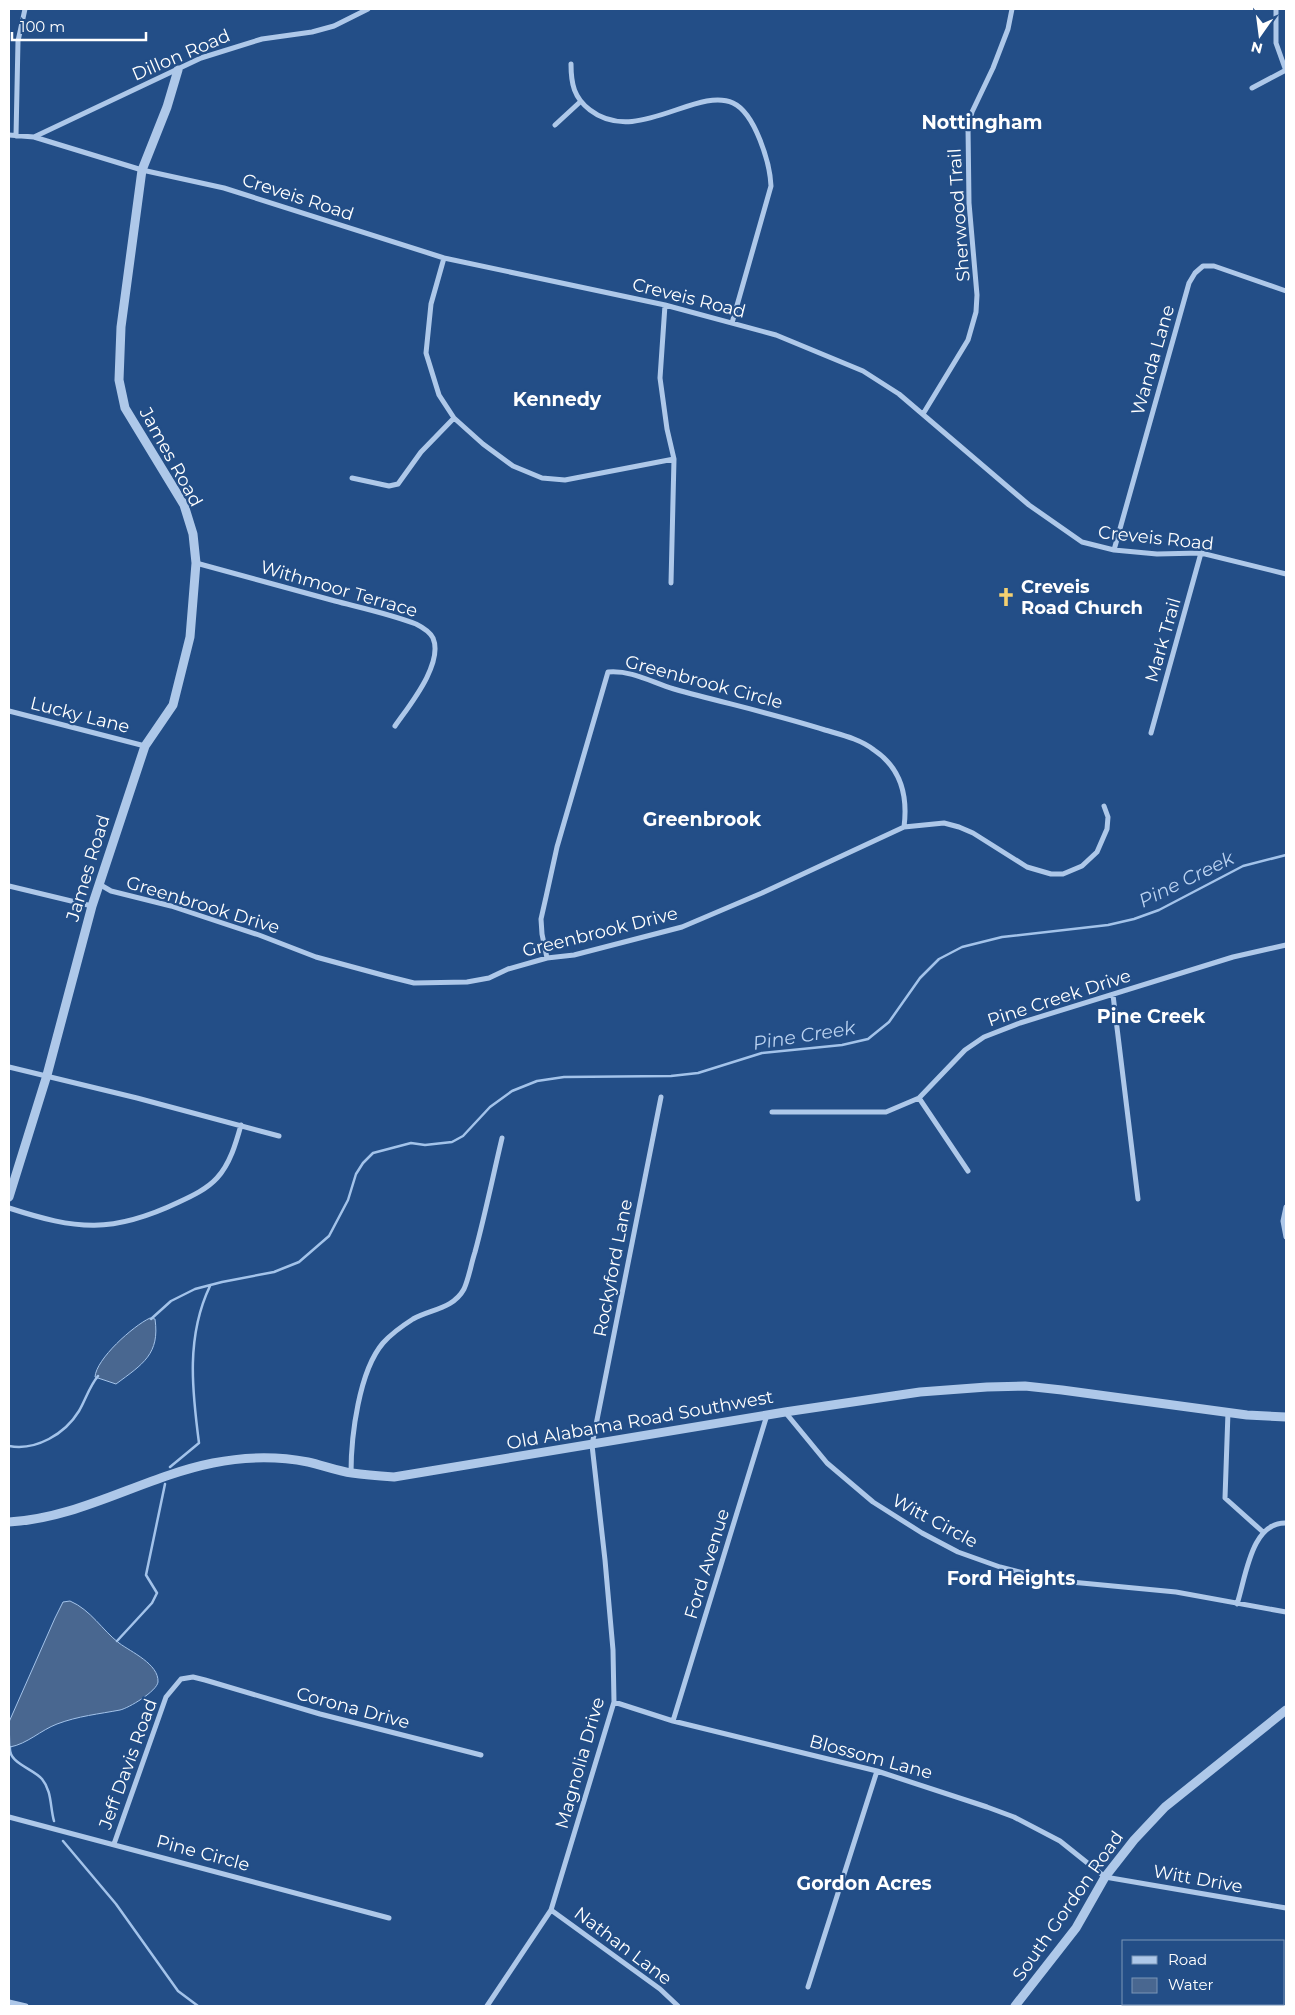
<svg xmlns="http://www.w3.org/2000/svg" width="1295" height="2015" font-family="Montserrat,sans-serif">
<style>
.water{fill:#496790;stroke:#a3c3ea}
.lines{fill:none;stroke-linecap:round;stroke-linejoin:round}
.stream{stroke:#a3c3ea;stroke-width:2.5}
.minor{stroke:#aec8e9;stroke-width:5}
.tertiary{stroke:#aec8e9;stroke-width:9}
.labels{text-anchor:middle;stroke-width:4.5;stroke-linejoin:round;paint-order:stroke}
.street-label{font-size:18px;fill:#fff;stroke:#234e87}
.poi-label{font-size:18px;font-weight:bold;fill:#fff;stroke:#234e87;text-anchor:start}
.neighbourhood-label{font-size:19px;font-weight:bold;fill:#fff;stroke:#234e87}
.water-label{font-size:19px;font-style:italic;fill:#bad2f1;stroke:#234e87}
</style>
<rect width="100%" height="100%" fill="#234e87"/>
<path class="water" d="M150,1318L155,1319C160,1354 143,1364 116,1384L95,1377C96,1359 133,1326 150,1318Z
M70,1601C91,1610 102,1630 119,1643C131,1652 159,1664 158,1682C157,1691 129,1708 120,1710C99,1714 78,1716 57,1724C41,1730 27,1744 10,1747L9,1722L55,1618L63,1602Z"/>
<g class="lines">
<path class="stream" d="M151,1319L171,1301L195,1289L222,1282L274,1272L299,1262L329,1236L348,1200L356,1174L363,1163L373,1153L411,1143L425,1145L452,1142L463,1136L490,1107L512,1091L537,1081L564,1077L671,1076L698,1073L762,1053L842,1045L868,1039L889,1022L920,978L939,959L962,947L1002,937L1108,925L1134,919L1159,910L1243,866L1286,855
M9,1446C36,1451 65,1434 79,1411C86,1399 89,1387 98,1376
M170,1467L199,1443C192,1390 186,1336 210,1286
M117,1641L152,1603L157,1593L146,1575L165,1484
M10,1747C8,1763 32,1768 42,1779C52,1791 50,1807 54,1821
M63,1841L116,1904L178,1991L198,2006"/>
<path class="minor" d="M1276,9V43L1286,71
M571,64C571,84 574,98 590,110C636,146 697,86 733,103C755,113 770,163 771,186L732,323
M1252,88L1286,70
M555,125L580,102
M9,135L34,137L201,58L262,39L312,32L334,26L368,9
M16,136L18,41L25,9
M34,137L142,170L224,188L444,258L665,305L776,335L863,371L899,394L1029,505L1082,542L1114,550L1157,554L1201,553L1286,574
M444,258L431,304L426,353L439,395L454,418L483,444L513,466L542,478L565,480L674,459
M665,305L660,378L667,429L674,459L671,583
M923,414L968,340L976,312L977,295L969,203L968,127L972,112L993,68L1008,29L1012,9
M352,478L389,486L398,484L421,452L454,418
M1114,550L1189,283L1195,273L1203,266H1214L1286,291
M196,563C242,576 289,588 335,601C362,608 390,614 416,624C422,627 430,632 433,638C444,664 408,707 395,726
M9,711L145,746
M1151,733L1201,553
M99,884L111,891L171,906L259,935L316,957L386,976L414,983L467,982L489,978L508,969L547,958L574,955L682,927L762,893L904,827L944,823L959,827L973,833L1027,867L1051,874H1063L1082,866L1097,852L1107,829L1108,817L1104,806
M9,886L92,906
M547,958L542,934L541,919L546,897L557,847L608,672C632,670 651,682 674,689C724,703 775,714 825,730C842,735 860,739 874,750C901,768 908,796 904,827
M1113,995L1138,1199
M9,1067L137,1098L279,1136
M919,1098L968,1171
M772,1112H886L919,1098L965,1050L984,1037L1020,1023L1233,957L1286,945
M1286,1207L1283,1221L1286,1237
M9,1208C77,1230 112,1234 179,1202C192,1196 207,1189 217,1178C230,1164 236,1143 241,1125
M785,1412L827,1463L873,1502L922,1533L958,1552L1000,1567L1035,1576L1071,1582L1176,1592L1286,1612
M1228,1412L1225,1498L1263,1532
M351,1473C351,1436 359,1371 383,1343C392,1333 402,1326 413,1319C431,1309 453,1309 464,1289C469,1278 471,1264 475,1252C485,1215 493,1176 502,1138
M1237,1604C1246,1577 1251,1522 1286,1523
M614,1702L673,1721L877,1771L987,1807L1014,1817L1060,1841L1105,1877L1286,1908
M673,1721L767,1415
M9,1817L389,1918
M114,1844L166,1697L181,1679L193,1677L205,1680L320,1714L481,1755
M551,1910L660,1989L678,2006
M808,1987L877,1771
M9,2002L26,2006
M487,2006L551,1910L614,1702L613,1650L605,1560L592,1445L661,1097"/>
<path class="tertiary" d="M9,1197L47,1075L92,906L145,746L173,705L190,637L196,563L193,534L184,505L125,408L119,380L121,327L142,170L167,107L178,70
M9,1522C81,1518 143,1477 213,1463C243,1457 277,1456 308,1462C322,1465 337,1471 352,1473C366,1475 380,1476 394,1477L785,1412L920,1392L987,1387L1025,1386L1062,1390L1247,1415L1286,1417
M1015,2006L1076,1928L1105,1877L1134,1840L1165,1807L1286,1710"/>
</g>
<defs>
<g id="church-bare" transform="scale(1.5)"><path d="M-1.2-6h2.4v3.5h3.3v2.4h-3.3V6h-2.4V-.1h-3.3v-2.4h3.3Z" fill="#f4d071" stroke="#234e87" stroke-width="2.5" paint-order="stroke"/></g>
</defs>
<g fill-rule="evenodd">
<use href="#church-bare" x="1006" y="597"/>
</g>
<g class="labels">
<g class="street-label">
<text transform="translate(181 55) rotate(-23)" y="6">Dillon Road</text>
<text transform="translate(298 197) rotate(18)" y="6">Creveis Road</text>
<text transform="translate(959 215) rotate(-94)" y="6">Sherwood Trail</text>
<text transform="translate(689 298) rotate(14)" y="6">Creveis Road</text>
<text transform="translate(1153 360) rotate(-74)" y="6">Wanda Lane</text>
<text transform="translate(171 457) rotate(61)" y="6">James Road</text>
<text transform="translate(1156 538) rotate(6)" y="6">Creveis Road</text>
<text transform="translate(339 589) rotate(16)" y="6">Withmoor Terrace</text>
<text transform="translate(1163 640) rotate(-74)" y="6">Mark Trail</text>
<text transform="translate(704 682) rotate(15)" y="6">Greenbrook Circle</text>
<text transform="translate(80 715) rotate(14)" y="6">Lucky Lane</text>
<text transform="translate(88 868) rotate(-73)" y="6">James Road</text>
<text transform="translate(203 905) rotate(17)" y="6">Greenbrook Drive</text>
<text transform="translate(600 932) rotate(-14)" y="6">Greenbrook Drive</text>
<text transform="translate(1059 998) rotate(-18)" y="6">Pine Creek Drive</text>
<text transform="translate(613 1268) rotate(-79)" y="6">Rockyford Lane</text>
<text transform="translate(640 1420) rotate(-10)" y="6">Old Alabama Road Southwest</text>
<text transform="translate(935 1521) rotate(28)" y="6">Witt Circle</text>
<text transform="translate(707 1564) rotate(-73)" y="6">Ford Avenue</text>
<text transform="translate(353 1708) rotate(15)" y="6">Corona Drive</text>
<text transform="translate(871 1757) rotate(15)" y="6">Blossom Lane</text>
<text transform="translate(580 1763) rotate(-74)" y="6">Magnolia Drive</text>
<text transform="translate(128 1764) rotate(-70)" y="6">Jeff Davis Road</text>
<text transform="translate(203 1853) rotate(15)" y="6">Pine Circle</text>
<text transform="translate(1198 1879) rotate(10)" y="6">Witt Drive</text>
<text transform="translate(1068 1906) rotate(-55)" y="6">South Gordon Road</text>
<text transform="translate(623 1946) rotate(37)" y="6">Nathan Lane</text>
</g>
<g class="poi-label">
<text x="1021" y="593">Creveis<tspan x="1021" dy="21">Road Church</tspan></text>
</g>
<g class="neighbourhood-label">
<text x="982" y="129">Nottingham</text>
<text x="557" y="406">Kennedy</text>
<text x="702" y="826">Greenbrook</text>
<text x="1151" y="1023">Pine Creek</text>
<text x="1011" y="1585">Ford Heights</text>
<text x="864" y="1890">Gordon Acres</text>
</g>
<g class="water-label">
<text transform="translate(1186 879) rotate(-26)" y="7">Pine Creek</text>
<text transform="translate(804 1035) rotate(-9)" y="7">Pine Creek</text>
</g>
</g>
<rect width="1295" height="2015" fill="none" stroke="#ffffff" stroke-width="20"/>
<rect x="1122" y="1940" width="162" height="65" fill="#234e87" stroke="#7b95b7"/>
<rect x="1132" y="1956" width="25" height="8" fill="#aec8e9" stroke="#7b95b7"/>
<text x="1168" y="1965" font-size="15" fill="#ffffff">Road</text>
<rect x="1132" y="1978" width="25" height="15" fill="#496790" stroke="#7b95b7"/>
<text x="1168" y="1990" font-size="15" fill="#ffffff">Water</text>
<g transform="translate(1260 35) rotate(194)" stroke="#234e87" stroke-width="4" paint-order="stroke">
<path d="M0-4L9 19L0 12L-9 19Z" fill="#ffffff"/>
<text y="-8" font-size="14" font-weight="bold" text-anchor="middle" fill="#ffffff">N</text>
</g>
<path d="M12 32v8h134v-8" fill="none" stroke="#ffffff" stroke-width="2.5"/>
<text x="20" y="32" font-size="15" fill="#ffffff" stroke="#234e87" stroke-width="4" paint-order="stroke">100 m</text>
</svg>
